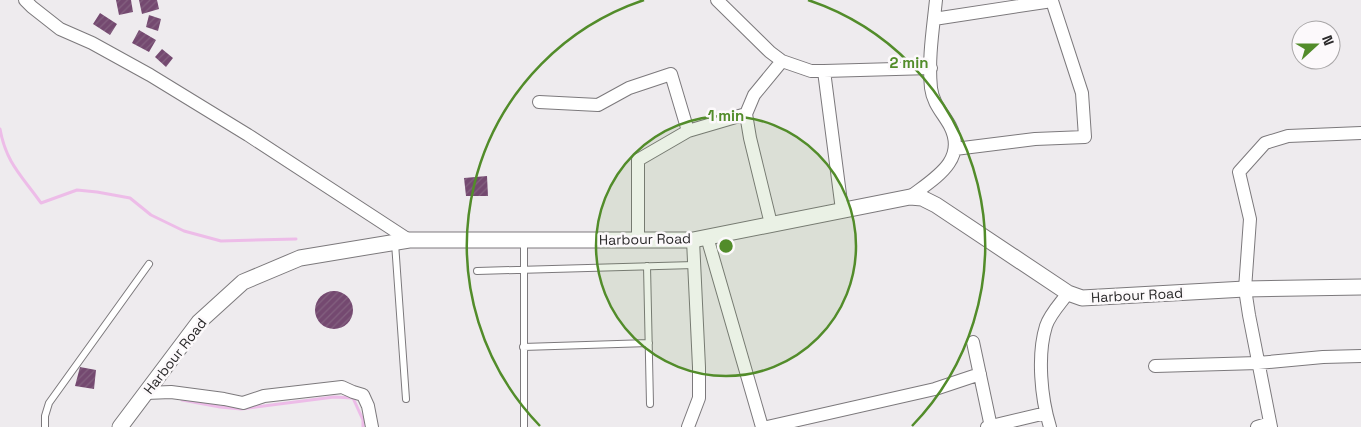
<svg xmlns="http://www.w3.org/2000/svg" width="1361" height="427" font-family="'Space Grotesk',sans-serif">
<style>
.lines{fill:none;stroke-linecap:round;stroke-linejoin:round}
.stream{stroke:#edbce8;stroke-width:3}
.building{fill:url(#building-hatch)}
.service-casing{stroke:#7c797c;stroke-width:8}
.minor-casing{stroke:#7c797c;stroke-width:14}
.tertiary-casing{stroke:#7c797c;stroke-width:17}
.service{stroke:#fff;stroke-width:6}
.minor{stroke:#fff;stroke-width:12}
.tertiary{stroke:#fff;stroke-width:15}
.ring{fill:none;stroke:#528c2a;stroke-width:2.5}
.labels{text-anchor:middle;stroke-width:5;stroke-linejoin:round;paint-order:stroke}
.street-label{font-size:14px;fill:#2a292a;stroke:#fcf9fb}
.centre{fill:#528c2a;stroke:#fcf9fb;stroke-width:2.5}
.ring-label{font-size:15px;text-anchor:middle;font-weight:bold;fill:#528c2a;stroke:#fcf9fb;stroke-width:5;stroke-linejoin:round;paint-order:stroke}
</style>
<defs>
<pattern id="building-hatch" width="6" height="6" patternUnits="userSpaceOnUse" patternTransform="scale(1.25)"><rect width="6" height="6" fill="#744970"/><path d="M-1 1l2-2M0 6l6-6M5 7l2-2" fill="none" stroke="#836180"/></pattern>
</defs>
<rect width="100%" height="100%" fill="#eeebee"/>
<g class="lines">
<path class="stream" d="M0,129C6,163 22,176 41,203L77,190L97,192L130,198L151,215L184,231L221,241L296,239
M182,400L220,407L241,409L334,397L353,398L363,420V427"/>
</g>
<path class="building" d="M116,0H131L133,12L119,15Z
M139,0H157L159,9L142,14Z
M100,13L117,24L110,35L93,24Z
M149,15L161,19L158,31L146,27Z
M139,30L156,40L149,52L132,43Z
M162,49L173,58L166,67L155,57Z
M487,176L488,196H466L464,178Z
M315 310a19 19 0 1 1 38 0a19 19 0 1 1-38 0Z
M80,367L96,370L94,389L75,386Z"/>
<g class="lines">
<g class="service-casing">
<path id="service" d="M395,243L406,399
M647,266L650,404
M477,271L694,265
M523,347L649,343
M45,427V416L49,403L149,264
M524,427V241"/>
</g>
<g class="minor-casing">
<path id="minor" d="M25,0L32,7L60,29L92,43L150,75L248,135L409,240
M717,0L770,52L782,61L811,71H824L931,68
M934,19L1052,1L1082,93L1085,137L1035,139L955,149
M824,71L842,210
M539,102L598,105L629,88L671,74L688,131
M910,197C933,179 968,161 950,126C943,113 933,104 931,88C928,59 933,29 936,0
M771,224L750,138L746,114L754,95L782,61
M707,237L762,427
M638,240V160L688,131L746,114
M973,342L991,427
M1155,366L1258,363L1323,357L1361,356
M146,393L171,392L224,399L243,403L264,396L342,387L353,392L363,395L368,406L372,427
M688,427L699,398V367L693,240
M767,427L935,389L980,374
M987,427L1046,413
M1050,427C1041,398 1037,355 1046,326C1050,314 1060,304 1068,293
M1257,427L1270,423
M1271,427L1249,315L1245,289L1250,219L1239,172L1265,143L1288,136L1361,133"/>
</g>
<g class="tertiary-casing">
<path id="tertiary" d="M120,427L199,322L243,282L300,258L409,240H693L910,197L922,198L936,205L1068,293L1082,298L1245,289L1361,287"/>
</g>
<use href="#service" class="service"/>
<use href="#minor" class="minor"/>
<use href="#tertiary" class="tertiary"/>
</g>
<circle cx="726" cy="246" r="130" fill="#528c2a" fill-opacity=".12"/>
<g class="ring">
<circle cx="726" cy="246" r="130"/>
<path d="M540 426A259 259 0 0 1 644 0M808 0A259 259 0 0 1 912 426"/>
</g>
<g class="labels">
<g class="street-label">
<text transform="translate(645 239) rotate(-1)" y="5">Harbour Road</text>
<text transform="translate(1137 295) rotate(-3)" y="5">Harbour Road</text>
<text transform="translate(175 356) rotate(-52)" y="5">Harbour Road</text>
</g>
</g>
<circle cx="726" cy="246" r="8" class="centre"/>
<g class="ring-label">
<text x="909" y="68">2 min</text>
<text x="726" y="121">1 min</text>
</g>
<g transform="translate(1316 45) rotate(69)"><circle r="24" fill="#fcf9fb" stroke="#a8a6a7"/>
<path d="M0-4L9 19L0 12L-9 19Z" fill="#528c2a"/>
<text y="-8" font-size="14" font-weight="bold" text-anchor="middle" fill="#2a292a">N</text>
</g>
</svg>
